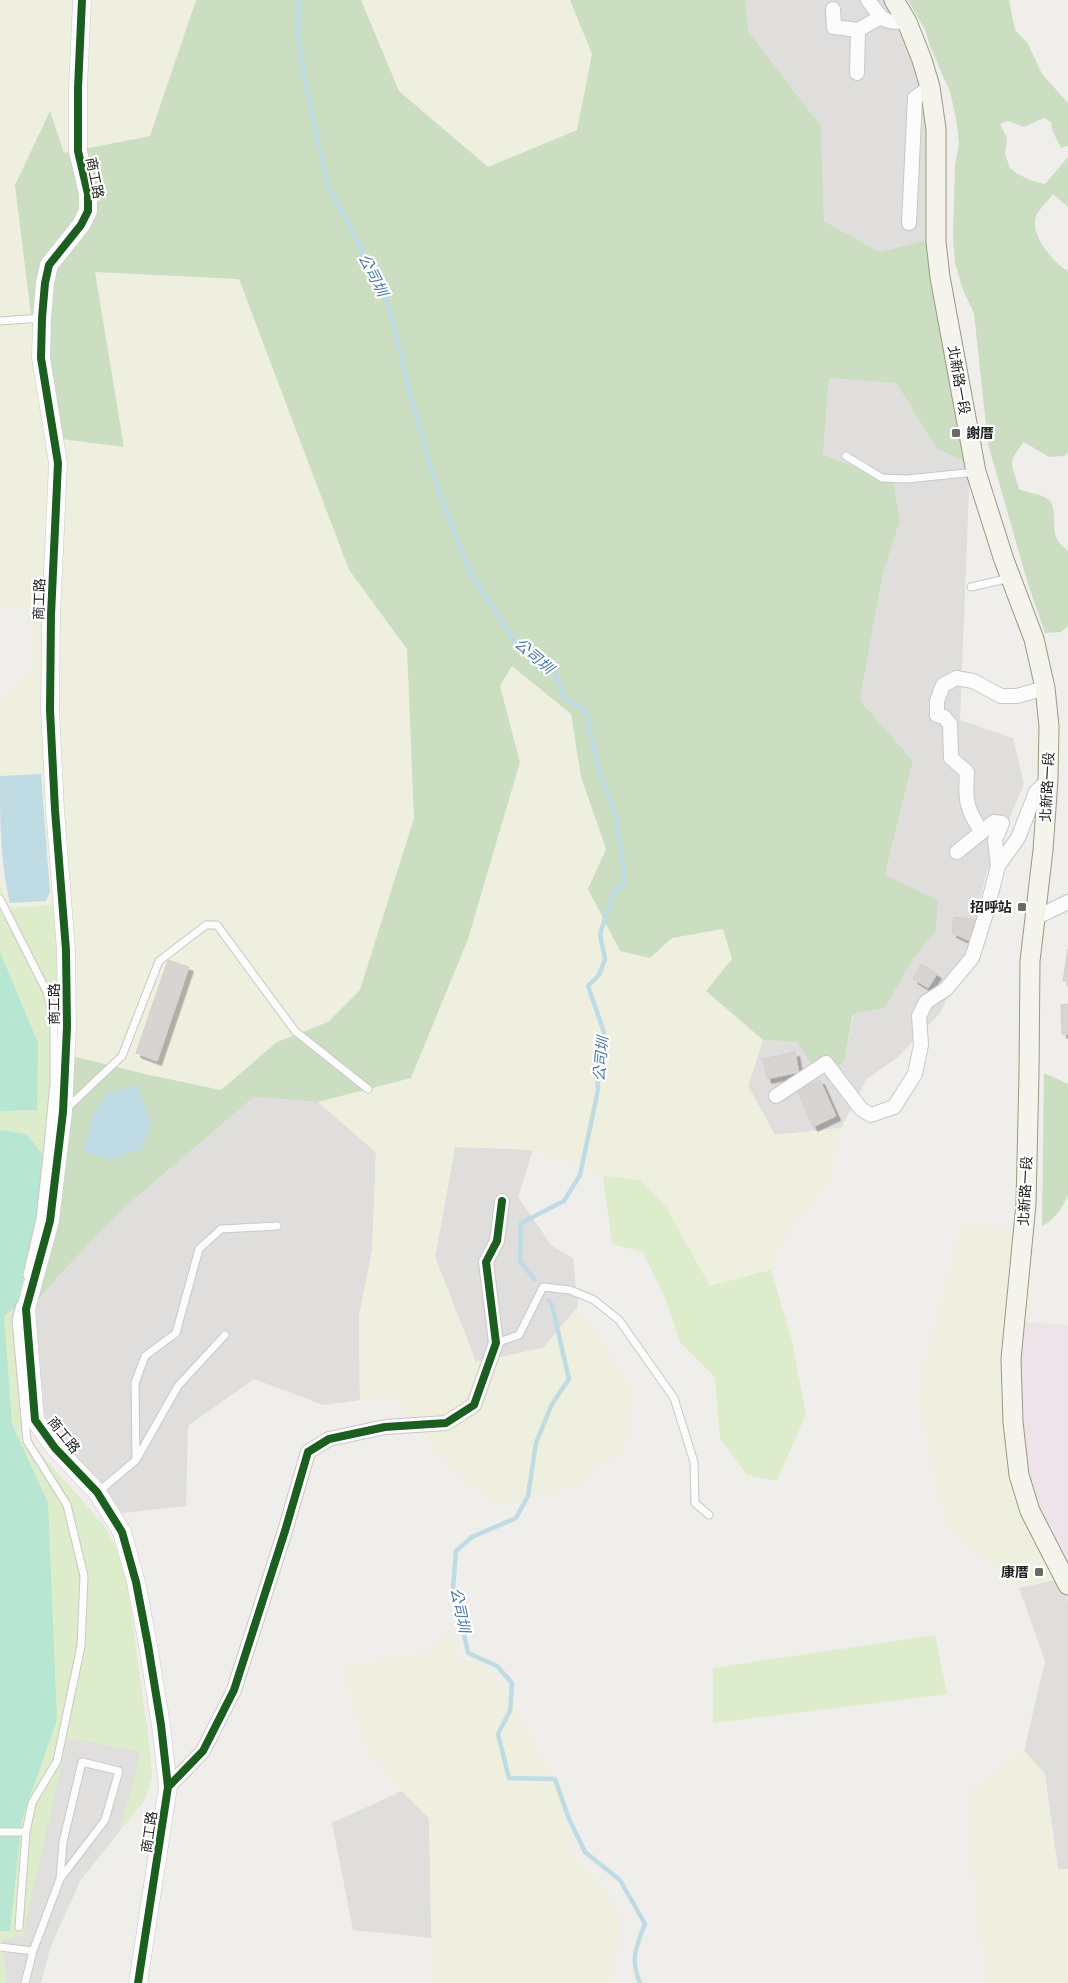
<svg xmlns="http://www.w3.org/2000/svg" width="1068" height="1983" font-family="'Public Sans','Noto Sans TC',sans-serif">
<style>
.residential{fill:#dfdedc}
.industrial{fill:#ede4e9}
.farmland{fill:#efefdf}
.grass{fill:#ddeccb}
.forest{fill:#cbdec1}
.pitch{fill:#b7e6d2}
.parking{fill:#e0dfde}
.water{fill:#bfdbe3}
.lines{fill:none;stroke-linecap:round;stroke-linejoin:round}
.stream{stroke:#bfdbe3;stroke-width:4.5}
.building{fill:#d7d4d2;stroke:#d3d0cc;filter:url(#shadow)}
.service-casing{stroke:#c9c8c7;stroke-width:9}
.minor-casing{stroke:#c9c8c7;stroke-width:16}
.tertiary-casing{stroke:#c9c8c7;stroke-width:19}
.secondary-casing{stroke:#999a82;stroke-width:21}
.service{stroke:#fdfcfc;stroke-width:7}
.minor{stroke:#fdfcfc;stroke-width:14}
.tertiary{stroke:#fdfcfc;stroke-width:18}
.secondary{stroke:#f4f4ed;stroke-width:19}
.cycleway-casing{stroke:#fff;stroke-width:11}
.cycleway{stroke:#1b5e20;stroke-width:8}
.poi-dot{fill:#6a6968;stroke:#fff;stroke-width:2}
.labels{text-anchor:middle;stroke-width:4.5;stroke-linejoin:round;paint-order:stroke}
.street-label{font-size:14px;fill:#222;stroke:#fff}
.poi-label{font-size:14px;font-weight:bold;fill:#222;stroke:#fff;text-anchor:end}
.water-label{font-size:15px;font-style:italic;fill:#4a7aab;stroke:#fff}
</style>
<defs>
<filter id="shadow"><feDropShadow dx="4.5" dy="4.5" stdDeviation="0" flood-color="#0004"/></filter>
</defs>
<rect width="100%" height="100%" fill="#f0eeeb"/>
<path class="residential" d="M745,0H889L903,23L933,127L934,238L880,252L824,221L821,126L749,32Z
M829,378L896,383L937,449L970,464L960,720L1013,738L1024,784L986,874L971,943L941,1012L898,1057L867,1079L841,1128L775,1135L748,1086L763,1040L797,1042L844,1062L854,1014L885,1008L913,959L936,931L938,900L885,876L913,761L860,700L883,573L900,521L823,455Z
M254,1097L318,1102L376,1152L372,1251L359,1316L360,1400L323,1405L254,1379L188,1426L186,1506L106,1515L32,1421L21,1320L65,1269L125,1207Z
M455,1146L533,1150L518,1197L552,1246L573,1258L578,1307L543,1348L476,1362L435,1257Z
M1055,1580L1068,1601V1869H1058L1045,1774L1024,1751L1045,1661L1019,1588Z
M402,1791L429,1818L432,1938L353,1930L332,1823Z"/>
<path class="industrial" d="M1013,1321L1068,1325V1601L1055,1580L1017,1487Z"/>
<path class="farmland" d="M0,0H196L150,136L64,153L50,111L124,447L95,271L239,278L349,570L407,649L414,818L360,990L328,1022L277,1042L221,1090L149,1075L60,1053L58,909H0V864L3,885L40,774L0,776V698L34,666L28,610L0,606Z
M361,0H570L592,54L577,130L488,167L399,91Z
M512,666L571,714L581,777L606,849L588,889L650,958L672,938L723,929L732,959L706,991L763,1040L748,1086L775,1135L841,1128L829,1180L778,1249L771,1270L710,1286L666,1207L641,1180L603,1176L533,1150L455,1147L435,1257L476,1362L543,1348L578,1307L593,1327L634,1393L624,1450L576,1487L493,1506L437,1454L393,1396L360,1400L359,1316L372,1251L376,1152L318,1102L412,1078L520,762L500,686Z
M960,1228L1016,1229L1017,1487L1055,1580L1019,1588L945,1524L917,1394Z
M458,1636V1656L488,1668L522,1717L557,1786L575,1857L620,1911L619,1948L608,1983H432L429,1818L402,1791L365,1747L343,1668L427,1651L440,1637Z
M1024,1751L1045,1774L1057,1869H1068V1983H989L975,1912L969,1790Z"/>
<path class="grass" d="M0,885L8,908L57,905V1054L43,1220L17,1321L31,1443L103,1524L124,1561L151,1757L152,1779L144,1801L80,1881L50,1948L41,1983H0Z
M603,1176L641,1180L666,1207L710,1286L771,1270L792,1341L806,1414L777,1481L747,1475L720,1439L715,1377L680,1342L665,1298L643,1252L612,1244Z
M935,1635L947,1694L713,1723V1668Z"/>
<path class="forest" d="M196,0H361L399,91L488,167L577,130L592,54L570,0H745L749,32L821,126L824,221L880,252L934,238L970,464L937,449L896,383L829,378L823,455L893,481L900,521L883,573L860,700L913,761L885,875L938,900L936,931L913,959L885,1008L853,1014L844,1062L819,1076L797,1042L763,1040L706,991L732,959L723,929L672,938L650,958L620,951L588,889L606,849L581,777L571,714L512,666L500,686L520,762L468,939L411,1078L318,1102L254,1097L125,1207L65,1269L21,1320L60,1053L149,1075L221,1090L277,1042L328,1022L360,990L414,818L407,649L349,570L239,279L95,272L124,447L46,437L15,185L50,111L64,153L150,136Z
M908,0H1009L1015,30L1027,42L1042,74L1068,103V146L1061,148L1053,132L1051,122L1044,118L1024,127L1008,121L1000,124L1007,138L1005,154L1010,168L1016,173L1030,180L1045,184L1068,157V207L1053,194C1048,201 1040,208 1036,216C1029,234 1054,264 1068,271V452L1065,456L1049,457L1024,442C1005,465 1013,464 1019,489C1028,494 1041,493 1049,500C1058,509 1051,528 1057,539C1059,544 1065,548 1068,551V626L1061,632L1045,633L1028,584L988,444L974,313L963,290L955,263L953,237L955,165L959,144L956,118L950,92L930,46L925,30Z
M1044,1073L1068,1084V1195C1062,1208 1056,1219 1042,1226Z"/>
<path class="pitch" d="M0,952L38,1043L37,1110L0,1111Z
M0,1130L26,1134L44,1156L41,1205L17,1306L4,1316L12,1424L48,1503L57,1720L22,1819L10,1931H0Z"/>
<path class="parking" d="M68,1738L140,1752L134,1780L118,1833L80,1881L50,1948L41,1983H7L2,1939L24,1936L25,1924Z"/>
<path class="water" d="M41,774L50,892L46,901L10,903C0,863 0,818 0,776Z
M138,1085L151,1124L141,1149L110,1160L84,1151L93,1114L107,1093Z"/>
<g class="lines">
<path class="stream" d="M299,0L298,36L305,79L328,187L349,224L389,307L409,390L433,475L469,570L515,643L554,669L564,698L586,711L598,769L616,816L625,882L614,892L600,934L605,959L599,975L588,986L604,1032L597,1070L598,1090L580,1175L564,1201L521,1223L520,1261L535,1280
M549,1301L552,1305L569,1379L552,1404L536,1443L528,1496L516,1518L472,1537L456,1551L453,1588L463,1612L464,1634L468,1653L497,1666L512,1683L510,1711L498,1734L509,1778L555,1779L569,1819L585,1852L620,1880L645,1924C636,1946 630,1960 640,1983"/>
</g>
<path class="building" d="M954,917L978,920L974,943L952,933Z
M1068,949V981H1063Z
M168,960L189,967L157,1061L136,1053Z
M921,964L937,974L928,988L913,979Z
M1068,1004V1034H1062L1061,1005Z
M795,1052L799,1072L767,1079L763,1059Z
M820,1080L836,1116L813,1127L797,1090Z"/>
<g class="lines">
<g class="service-casing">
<path id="service" d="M0,321L41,318
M846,456L882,478L907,479L976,472
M971,587L1010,578
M0,899L47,992L54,1022V1083L47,1156L40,1219L27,1275
M66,1109L122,1056L159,961L206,925H217L295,1031L368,1089
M496,1343L519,1335L543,1287L570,1290L594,1300L619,1320L674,1398L694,1462L695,1503L709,1515
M136,1460L178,1386L225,1335
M98,1492L136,1460L135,1383L145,1356L176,1333L199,1249L221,1229L277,1226
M0,1832H26
M19,1927L26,1832L32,1803L57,1761L81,1646L84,1576L67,1505L27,1441L16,1320L20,1305
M0,1947L33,1951
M25,1983L33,1951L60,1879L105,1820L119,1771L82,1762L63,1842L60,1879"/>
</g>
<g class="minor-casing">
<path id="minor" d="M868,0C883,20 882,23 907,22
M833,9L834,27L858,30L881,17
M857,73L858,30
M909,223L915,98L930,87
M982,832C966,809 965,800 967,772L951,758L950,724L944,717L937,715V701L943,685L956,678L973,681L1001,696H1017L1045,688
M957,852L994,822L1002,823L995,840L998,866
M1035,918L1068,902
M776,1096L826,1063L861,1109L871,1115L894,1107L915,1074L921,1045L919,1016L926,1002L946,989L972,958L986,913L998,866L1018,838L1036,792L1048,780
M168,1787L203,1751L234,1690L285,1531L308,1452L329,1439L385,1427L446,1423L474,1405L496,1343L486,1262L497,1241L502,1201"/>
</g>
<g class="tertiary-casing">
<path id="tertiary" d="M82,0L78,88V151L88,194V211L81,225L49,265L45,283L42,318L41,358L58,463L51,615L50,710L55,810L66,950L67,1027L63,1112L50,1221L26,1309L35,1420L55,1448L97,1492L122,1532L136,1582L148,1645L161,1725L168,1787L138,1983"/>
</g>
<g class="secondary-casing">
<path id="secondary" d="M894,0L907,22L922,60L930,87L936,129V242L940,277L976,472L1004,560L1034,639L1045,688L1049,726L1048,780L1043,850L1030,961L1029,1073L1026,1204L1011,1359L1013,1422L1019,1475L1030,1511L1068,1585"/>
</g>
<use href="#service" class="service"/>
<use href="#minor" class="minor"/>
<use href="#tertiary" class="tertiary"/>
<use href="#secondary" class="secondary"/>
<g class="cycleway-casing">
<path id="cycleway" d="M82,0L78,88V151L88,194V211L81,225L49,265L45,283L42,318L41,358L58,463L51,615L50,710L55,810L66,950L67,1027L63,1112L50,1221L26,1309L35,1420L55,1448L97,1492L122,1532L136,1582L148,1645L161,1725L168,1787L138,1983
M168,1787L203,1751L234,1690L285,1531L308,1452L329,1439L385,1427L446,1423L474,1405L496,1343L486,1262L497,1241L502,1201"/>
</g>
<use href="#cycleway" class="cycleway"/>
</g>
<g class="poi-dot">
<rect x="951" y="428" width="10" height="10" rx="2.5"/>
<rect x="1017" y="902" width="10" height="10" rx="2.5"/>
<rect x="1034" y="1567" width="10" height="10" rx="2.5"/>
</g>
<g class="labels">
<g class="street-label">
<text transform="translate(95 178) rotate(79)" y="5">商工路</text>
<text transform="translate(959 380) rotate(80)" y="5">北新路一段</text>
<text transform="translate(39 599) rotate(-88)" y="5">商工路</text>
<text transform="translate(1047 787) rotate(-87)" y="5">北新路一段</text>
<text transform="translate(54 1004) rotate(-90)" y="5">商工路</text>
<text transform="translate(1025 1191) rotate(-87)" y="5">北新路一段</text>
<text transform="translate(64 1435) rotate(51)" y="5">商工路</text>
<text transform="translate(149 1832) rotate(-82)" y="5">商工路</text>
</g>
<g class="poi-label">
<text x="966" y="438" text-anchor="start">謝厝</text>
<text x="1012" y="912">招呼站</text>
<text x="1029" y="1577">康厝</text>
</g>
<g class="water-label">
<text transform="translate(373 275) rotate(63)" y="5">公司圳</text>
<text transform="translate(534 656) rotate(40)" y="5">公司圳</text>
<text transform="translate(601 1059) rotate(-85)" y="5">公司圳</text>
<text transform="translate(460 1610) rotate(78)" y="5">公司圳</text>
</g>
</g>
</svg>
